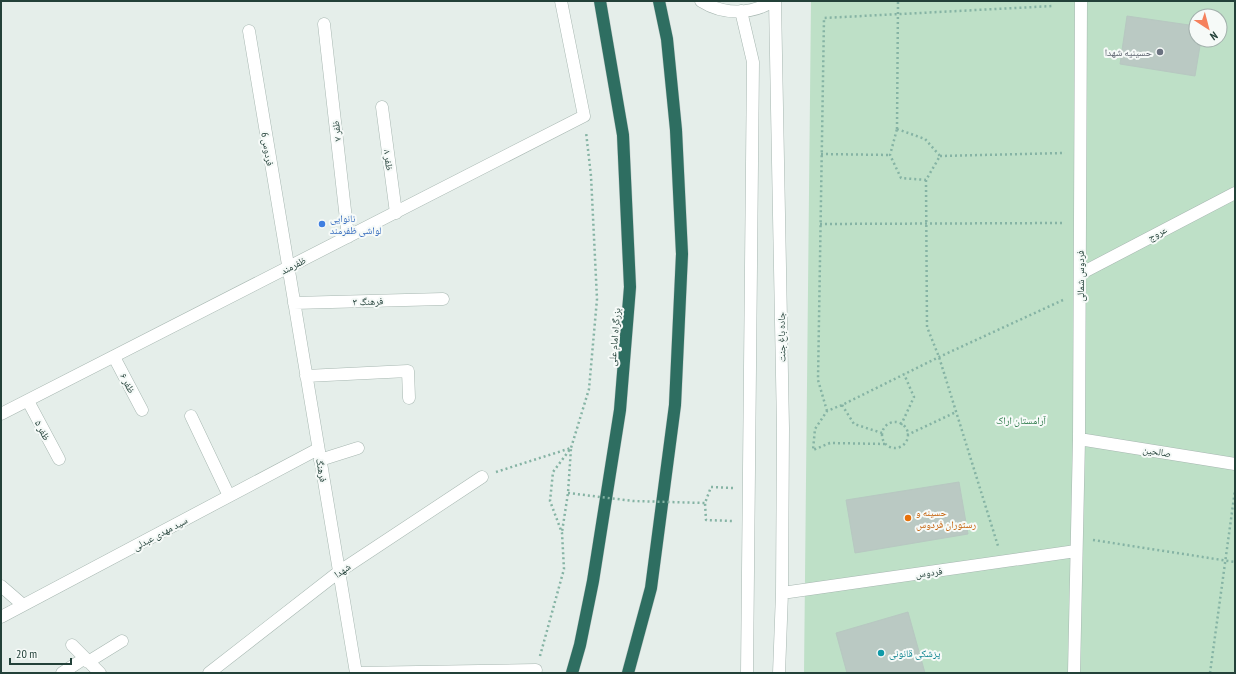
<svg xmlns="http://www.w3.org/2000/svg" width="1236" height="674" font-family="'PT Sans Narrow','Noto Naskh Arabic',sans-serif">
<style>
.green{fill:#bee0c7;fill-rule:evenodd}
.building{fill:#bac9c3;stroke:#b7c8c1}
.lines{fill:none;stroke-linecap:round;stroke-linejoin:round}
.minor-casing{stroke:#a7b7b1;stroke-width:13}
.highway-casing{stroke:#c1cac8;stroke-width:13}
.path{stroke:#85b3a4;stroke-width:2.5;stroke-dasharray:2 3;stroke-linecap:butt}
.minor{stroke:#fff;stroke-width:12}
.highway{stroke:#2e6e61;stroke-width:12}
.path-bridge{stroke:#85b3a4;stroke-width:2.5;stroke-dasharray:2 3;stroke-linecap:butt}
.worship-dot{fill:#6b7280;stroke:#f6faf8;stroke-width:1.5}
.shop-dot{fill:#3f7fe0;stroke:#f6faf8;stroke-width:1.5}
.food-dot{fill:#e8710a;stroke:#f6faf8;stroke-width:1.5}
.culture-dot{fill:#0f9aa8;stroke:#f6faf8;stroke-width:1.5}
.labels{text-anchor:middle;stroke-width:4;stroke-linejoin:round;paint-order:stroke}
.worship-label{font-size:10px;fill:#5b616d;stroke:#f6faf8;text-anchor:end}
.street-label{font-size:10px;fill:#234139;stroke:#f6faf8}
.shop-label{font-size:10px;fill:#366cbe;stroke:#f6faf8;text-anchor:start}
.park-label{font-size:10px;fill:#2c7949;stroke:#f6faf8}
.food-label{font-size:10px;fill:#c56008;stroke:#f6faf8;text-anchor:start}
.culture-label{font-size:10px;fill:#0d838f;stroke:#f6faf8;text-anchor:start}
</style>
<rect width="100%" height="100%" fill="#e5eeea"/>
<path class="green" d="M811,1H1235V673H804ZM1196,16H1220V40H1196Z"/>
<path class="building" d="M1127,16L1196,26V40H1201L1195,76L1120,64Z
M959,482L968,534L855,553L846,500Z
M908,612L925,673H847L836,633Z"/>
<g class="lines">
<g class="minor-casing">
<path id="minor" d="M701,1C723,15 751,15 773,1
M775,1L783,428L782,593L779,673
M741,11L753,62L747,673
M324,24L348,237
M249,31L356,673
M382,107L396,213
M1080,274L1235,193
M294,303L443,299
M114,357L142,410
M306,376L408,371L409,398
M28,401L59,459
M1,414L584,116L561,1
M191,416L229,496
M1079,439L1235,464
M320,460L358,448
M1,586L23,605
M782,593L1076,551
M1,617L318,449
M72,645L100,673
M88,662L122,641
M62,673L85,658
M209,673L340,571L482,477
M356,673L536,670
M1074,673L1079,439L1081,1"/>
</g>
<g class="highway-casing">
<path id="highway" d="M572,673L580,645L593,581L620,410L630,287L623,135L600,1
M628,673L651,588L675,405L682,254L676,130L667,39L659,1"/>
</g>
<path class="path" d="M897,129L925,139L940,156L926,180L901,178L890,155Z
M897,129L898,1
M821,154L890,155
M940,156L1065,153
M926,180L927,327L939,357L998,546
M820,224L1064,223
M842,405L854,424L882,433
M827,411L818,380L824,18L1053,6
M882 435a13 13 0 1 1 26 0a13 13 0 1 1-26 0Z
M901,425L914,397L904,374
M907,435L956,412
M885,444L830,443L813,450L815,429L827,411L842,405L939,357L1063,300
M496,472L571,448L568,493L562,532
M733,488L711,487L705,503L706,520L733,521
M1093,540L1235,562
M540,656L564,569L562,533L550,501L553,472L571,448L589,389L597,299L591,176L586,132
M1210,673L1235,490"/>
<use href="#minor" class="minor"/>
<use href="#highway" class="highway"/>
<path class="path-bridge" d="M568,493L633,501L705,503"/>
</g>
<circle class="worship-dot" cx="1160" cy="52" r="4"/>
<circle class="shop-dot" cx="322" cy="224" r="4"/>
<circle class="food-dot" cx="908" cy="518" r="4"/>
<circle class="culture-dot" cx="881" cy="653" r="4"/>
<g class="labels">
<g class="worship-label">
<text x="1152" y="56">حسینیه شهدا</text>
</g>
<g class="street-label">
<text transform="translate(336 131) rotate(-96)" y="4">ظفر ۷</text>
<text transform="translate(268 149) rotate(80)" y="4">فردوس 6</text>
<text transform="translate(389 160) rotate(83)" y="4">ظفر ۸</text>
<text transform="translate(1157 233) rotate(-28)" y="4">عروج</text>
<text transform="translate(293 265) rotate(-27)" y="4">ظفرمند</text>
<text transform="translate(1080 276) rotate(-90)" y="4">فردوس شمالی</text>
<text transform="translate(368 301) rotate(-2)" y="4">فرهنگ ۳</text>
<text transform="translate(614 337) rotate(-85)" y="4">بزرگراه امام علی</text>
<text transform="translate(781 337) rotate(-91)" y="4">جاده باغ جنت</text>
<text transform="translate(128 383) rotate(63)" y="4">ظفر ۶</text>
<text transform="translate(43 430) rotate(62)" y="4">ظفر ۵</text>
<text transform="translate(1157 451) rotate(9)" y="4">صالحین</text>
<text transform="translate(322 470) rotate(80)" y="4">فرهنگ</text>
<text transform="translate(160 533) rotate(-28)" y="4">سید مهدی عبدلی</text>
<text transform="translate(342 570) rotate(-35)" y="4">شهدا</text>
<text transform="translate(929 572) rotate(-8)" y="4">فردوس</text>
</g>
<g class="shop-label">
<text x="330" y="222">نانوایی<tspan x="330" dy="12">لواشی ظفرمند</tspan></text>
</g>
<g class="park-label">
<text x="1021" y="424">آرامستان اراک</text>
</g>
<g class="food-label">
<text x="916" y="516">حسینه و<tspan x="916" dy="12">رستوران فردوس</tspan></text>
</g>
<g class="culture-label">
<text x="889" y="657">پزشکی قانونی</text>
</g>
</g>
<rect width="1236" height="674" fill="none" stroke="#234139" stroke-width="4"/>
<g transform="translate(1208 28) rotate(144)"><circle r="19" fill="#f6faf8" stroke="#a2b0ac"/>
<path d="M0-3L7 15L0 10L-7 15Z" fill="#f5815d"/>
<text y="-6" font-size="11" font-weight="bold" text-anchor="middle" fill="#234139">N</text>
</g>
<path d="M10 658v6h61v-6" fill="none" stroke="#234139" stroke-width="2"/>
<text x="16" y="658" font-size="12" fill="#234139" stroke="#f6faf8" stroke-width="3" paint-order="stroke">20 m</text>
</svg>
